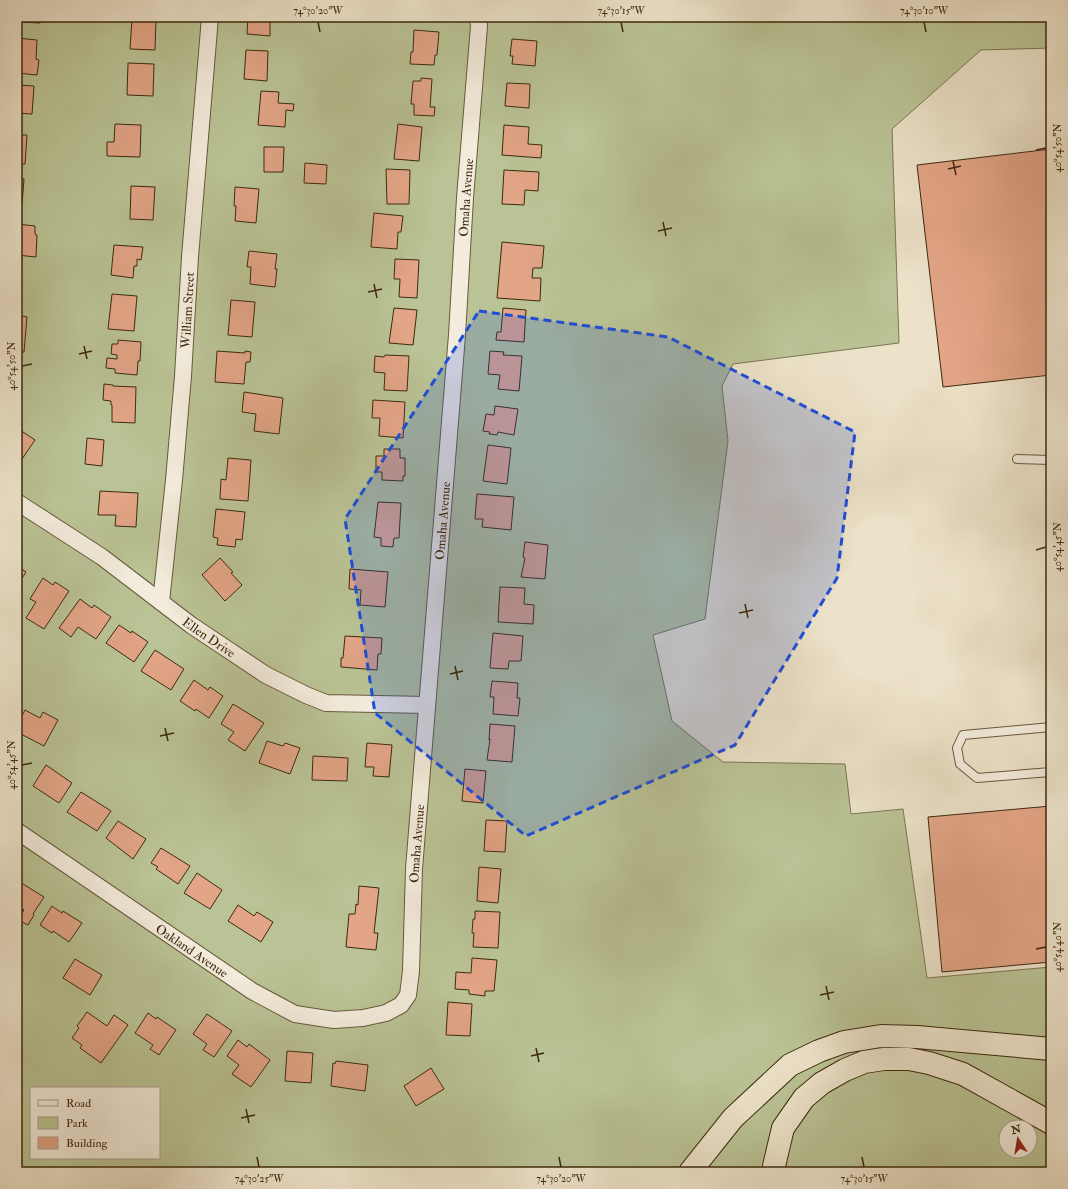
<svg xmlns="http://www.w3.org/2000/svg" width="1068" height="1189" font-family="'IM FELL Double Pica',serif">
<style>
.green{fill:#bac395;stroke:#7c7652;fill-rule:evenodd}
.building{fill:#e2a587;stroke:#3d2a0e}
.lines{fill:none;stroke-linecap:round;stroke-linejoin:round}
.service-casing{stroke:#69583d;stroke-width:10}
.minor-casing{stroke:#69583d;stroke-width:18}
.motorway-casing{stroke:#3d2a0e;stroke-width:24}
.service{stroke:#f3ecdc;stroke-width:8}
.minor{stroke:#f3ecdc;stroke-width:16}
.motorway{stroke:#ece2c9;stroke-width:22}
.marked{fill:#1d4ed8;fill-opacity:0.2;stroke:#1d4ed8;stroke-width:3;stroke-dasharray:8 5;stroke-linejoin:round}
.ticks{fill:none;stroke:#3d2a0e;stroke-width:1.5}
.labels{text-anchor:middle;stroke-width:3;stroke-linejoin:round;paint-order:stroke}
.street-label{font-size:13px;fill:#3d2a0e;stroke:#f3ecdc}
.neatline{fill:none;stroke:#3d2a0e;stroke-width:1.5}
.ticks-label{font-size:10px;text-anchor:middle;fill:#3d2a0e}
</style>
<rect width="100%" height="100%" fill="#ece2c9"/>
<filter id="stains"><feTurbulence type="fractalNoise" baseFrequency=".005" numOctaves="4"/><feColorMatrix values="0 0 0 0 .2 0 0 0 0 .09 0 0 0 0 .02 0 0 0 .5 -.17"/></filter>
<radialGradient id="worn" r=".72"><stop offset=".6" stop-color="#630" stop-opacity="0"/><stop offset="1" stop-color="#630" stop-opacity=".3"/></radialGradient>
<path class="green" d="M17,17H1051V48L981,50L892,129L899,343L733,364L722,386L728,441L705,619L653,635L672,721L723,762L845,764L851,814L903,809L927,978L1051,967V1172H17ZM31,1088H159V1158H31ZM1006,1127H1030V1151H1006Z"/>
<path class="building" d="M18,17H41L40,23L18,22Z
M248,17H279V21L270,20V36L247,34Z
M528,17H551V18L528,21Z
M132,18L156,19L155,50L130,49Z
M414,30L439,32L437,55H435L434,65L410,64L411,52H413Z
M17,38L37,40L36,59L39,60L37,75L17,73Z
M512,39L537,41L535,66L512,64L513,56H510Z
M246,50L268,51L267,81L244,79Z
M128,63L154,64L153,96L127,95Z
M421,78L432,79L430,107H435L434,116L414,115V104H411L413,81H421Z
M507,83L530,84L529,108L505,106Z
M17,85L34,86L32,114L17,113Z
M261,91L279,92L278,103L294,104L293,111L286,110L285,127L258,125Z
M115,124L141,125L140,157L107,156V142H114Z
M398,124L422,127L419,161L394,159Z
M504,125L529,127L528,144L542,145L541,158L502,155Z
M17,135H27L25,164L17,163Z
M264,147H284L283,172H264Z
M1051,149V375L943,387L917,165Z
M305,163L327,165L326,184L304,183Z
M386,169L410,170L409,204H387Z
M504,170L539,172L538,191L525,190L524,205L502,204Z
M17,179H24L22,205H17Z
M131,186L155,187L153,220L130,219Z
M235,187L259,189L256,223L235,221L236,206H234Z
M374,213L403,216L401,232H398L397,249L371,247Z
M17,224L35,226V234L37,235L36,257L17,255Z
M502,242L544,246L542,268H533L532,278H541L540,301L497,298Z
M114,245L143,247L141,260L137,259V266H134L133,278L111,275Z
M249,251L277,254L275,269H277L275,287L250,284L251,267H247Z
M395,259L419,260L417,298L399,297L400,279H394Z
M112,294L137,296L134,331L108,329Z
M231,300L255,302L252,337L228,335Z
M394,308L417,310L413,345L389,343Z
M503,308L526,310L524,342L496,340L497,332H501Z
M17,315L27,317L24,352H17Z
M118,340L141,342L140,361H138L137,375L115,373V369L106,368L107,358L117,359V355L111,354L112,344H118Z
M217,351L245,353V351L251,352L250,362H246L244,384L215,382Z
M490,351L504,352L503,355L522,356L519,391L498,389L500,375L488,374Z
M385,355L409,356L407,391L384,390L385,373L374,372L375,356L384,357Z
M104,384L113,385V386L136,387L135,423L112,422V405H111V401L103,400Z
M244,392L283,398L279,434L254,431L256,414L242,412Z
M373,400L405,402L403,438L379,436L380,418H372Z
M495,406L518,409L514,435L498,432L497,435L489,434L490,432L483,431L486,414L494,415Z
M17,428L35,440L20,462L17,460Z
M87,438L104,440L102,466L85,464Z
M488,445L511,448L507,484L483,481Z
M384,449H400V458H405V476H403V481L382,480V472H376V456H384Z
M228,458L251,460L248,501L220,499L221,479L226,480Z
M100,491L138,493L136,527L115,526L116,515H98Z
M477,494L514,497L511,530L482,527L483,519H475Z
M378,502L401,503L399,538H394L393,547L381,546V538L374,537Z
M216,509L245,512L242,540L236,539L235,547L217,545L218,538L213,537Z
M525,542L548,545L545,579L521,577L525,558L523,557Z
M220,558L233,572L231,573L242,585L225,601L202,575Z
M17,566L26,572L17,586Z
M350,569L388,572L385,607L360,605L361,590L349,589Z
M43,578L53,585L55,582L69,591L44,629L26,618L36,602L30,599Z
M500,587L525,588L524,604L534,605L533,624L498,622Z
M80,599L92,608L94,605L111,617L96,639L78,627L71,637L59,628Z
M119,625L131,633L132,631L148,642L134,662L106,643Z
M493,633L523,636L521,661H509L508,669L490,668Z
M345,636L382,638L381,654H378L377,670L341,667V658H343Z
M155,650L184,669L171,690L141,671Z
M194,680L208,690L210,687L223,696L209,718L196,709L195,711L180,701Z
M492,681L518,683L517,698H520L518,716L493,714L494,697H490Z
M233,704L264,723L245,751L228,740L234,732L221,724Z
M25,710L40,718L43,712L58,720L44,746L17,732V725Z
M490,724L515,726L512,762L487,760L490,739L489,740Z
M267,741L283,746L285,743L300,748L290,774L259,763Z
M367,743L392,745L389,777L373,776L374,767H365Z
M313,756L348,758L347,781L312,780Z
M46,765L72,783L59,803L33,786Z
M465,769L486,771L483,803L462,801Z
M81,792L111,811L97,831L67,812Z
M1051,806V962L942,972L928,817Z
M486,820L507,821L505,852L484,851Z
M118,821L146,839L133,859L106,838Z
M161,848L190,866L178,884L156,869L158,867L151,863Z
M479,867L501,869L498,903L477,901Z
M197,873L222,890L210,909L184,893Z
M18,881L44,897L33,914L34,915L28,925L18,920L24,910L17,905Z
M359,886L379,888L374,933H378L376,950L346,947L349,914H355L356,904L358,905Z
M238,905L254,916L257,912L273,922L261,942L228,921Z
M52,906L62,913L63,911L82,923L69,942L53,931L52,933L40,925Z
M475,911L500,912L498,948L473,947L474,933H472L473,919H475Z
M472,958L497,960L494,991H485V996L469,994V990L455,989L456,972L471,973Z
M75,959L102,975L90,995L63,978Z
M448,1002L472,1004L470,1036L446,1035Z
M87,1012L107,1026L114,1015L128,1025L101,1063L80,1048L82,1045L72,1038L79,1028L77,1026Z
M148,1013L156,1019L157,1017L176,1030L159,1055L150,1049L153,1045L135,1033Z
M207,1014L232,1031L214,1057L203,1050L207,1044L193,1034Z
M238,1040L247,1047L249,1044L270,1060L251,1087L232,1074L239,1065L227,1056Z
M287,1051L313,1053L311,1083L285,1081Z
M336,1061L368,1065L365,1091L331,1086L333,1063L335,1064Z
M431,1068L444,1089L416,1106L404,1086Z"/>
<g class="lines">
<g class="service-casing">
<path id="service" d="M1017,459L1051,460
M1051,727L963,735L957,748L960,764L977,778L1051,772"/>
</g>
<g class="minor-casing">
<g id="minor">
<path id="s1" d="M17,502L102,557L191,625L266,675L306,695L326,703L427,705"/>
<path id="s2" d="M161,602L174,480L183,376L190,257L210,17"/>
<path id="s3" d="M17,831L252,991L295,1014L334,1020L363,1018L386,1013L401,1005L408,995L411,971L414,869L457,335L465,198L479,26L478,17"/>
</g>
</g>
<g class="motorway-casing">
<path id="motorway" d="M690,1172L733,1118L790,1065L819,1051L844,1042L881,1036L917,1037L1051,1049
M775,1172L774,1166L783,1128L804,1098L822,1083L845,1070L864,1062L884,1059H909L929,1063L963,1074L1051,1123"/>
</g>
<use href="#service" class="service"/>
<use href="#minor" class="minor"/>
<use href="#motorway" class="motorway"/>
</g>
<path class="marked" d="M479,311L668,337L855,432L837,578L735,745L526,836L375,713L345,519Z"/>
<path class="ticks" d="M318,22L320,32M621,22L623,32M924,22L926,32M1036,150L1046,148M953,161L956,175M948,169L961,166M663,222L666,236M658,231L672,228M374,284L377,298M368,292L382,289M84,346L87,359M79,354L92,351M22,366L32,364M1036,550L1046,547M745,604L748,618M739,613L753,610M455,666L458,680M450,674L463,671M165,728L168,741M160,736L174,733M22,765L32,763M1036,949L1046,947M826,986L829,1000M820,995L834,992M536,1048L539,1062M531,1056L544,1053M246,1109L249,1123M241,1118L255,1115M257,1157L259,1167M559,1157L561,1167M862,1157L864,1167"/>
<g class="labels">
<g class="street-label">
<text dy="5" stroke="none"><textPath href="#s3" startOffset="1254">Omaha Avenue</textPath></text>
<text dy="5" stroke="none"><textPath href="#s2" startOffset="293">William Street</textPath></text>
<text dy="5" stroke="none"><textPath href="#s3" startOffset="930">Omaha Avenue</textPath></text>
<text dy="5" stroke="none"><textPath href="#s1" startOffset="235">Ellen Drive</textPath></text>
<text dy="5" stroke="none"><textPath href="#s3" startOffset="606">Omaha Avenue</textPath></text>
<text dy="5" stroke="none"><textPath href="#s3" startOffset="212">Oakland Avenue</textPath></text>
</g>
</g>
<rect width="1068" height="1189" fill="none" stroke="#ece2c9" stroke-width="44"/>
<rect x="30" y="1087" width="130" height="72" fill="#f3ecdc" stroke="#aa9e8a"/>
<rect x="38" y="1100" width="20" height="6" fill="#f3ecdc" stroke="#aa9e8a"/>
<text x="66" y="1107" font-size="12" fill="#3d2a0e">Road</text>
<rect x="38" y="1117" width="20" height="12" fill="#bac395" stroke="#aa9e8a"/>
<text x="66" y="1127" font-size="12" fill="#3d2a0e">Park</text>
<rect x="38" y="1137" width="20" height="12" fill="#e2a587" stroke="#aa9e8a"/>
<text x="66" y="1147" font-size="12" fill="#3d2a0e">Building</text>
<g transform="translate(1018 1139) rotate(348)"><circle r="19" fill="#f3ecdc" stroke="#aa9e8a"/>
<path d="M0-3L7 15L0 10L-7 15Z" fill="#8f2418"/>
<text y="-6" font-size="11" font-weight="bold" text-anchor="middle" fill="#3d2a0e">N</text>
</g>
<rect x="22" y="22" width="1024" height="1145" class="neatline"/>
<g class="ticks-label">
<text x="318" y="14">74°30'20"W</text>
<text x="621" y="14">74°30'15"W</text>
<text x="924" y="14">74°30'10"W</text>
<text transform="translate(1057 148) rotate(-90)" y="4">40°54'50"N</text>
<text transform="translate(11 366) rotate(-90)" y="4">40°54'50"N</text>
<text transform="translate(1057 547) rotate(-90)" y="4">40°54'45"N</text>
<text transform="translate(11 765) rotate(-90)" y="4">40°54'45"N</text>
<text transform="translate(1057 947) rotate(-90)" y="4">40°54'40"N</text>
<text x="259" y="1182">74°30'25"W</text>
<text x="561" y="1182">74°30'20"W</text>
<text x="864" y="1182">74°30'15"W</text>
</g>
<rect width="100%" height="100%" filter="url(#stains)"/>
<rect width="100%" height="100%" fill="url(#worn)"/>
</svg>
